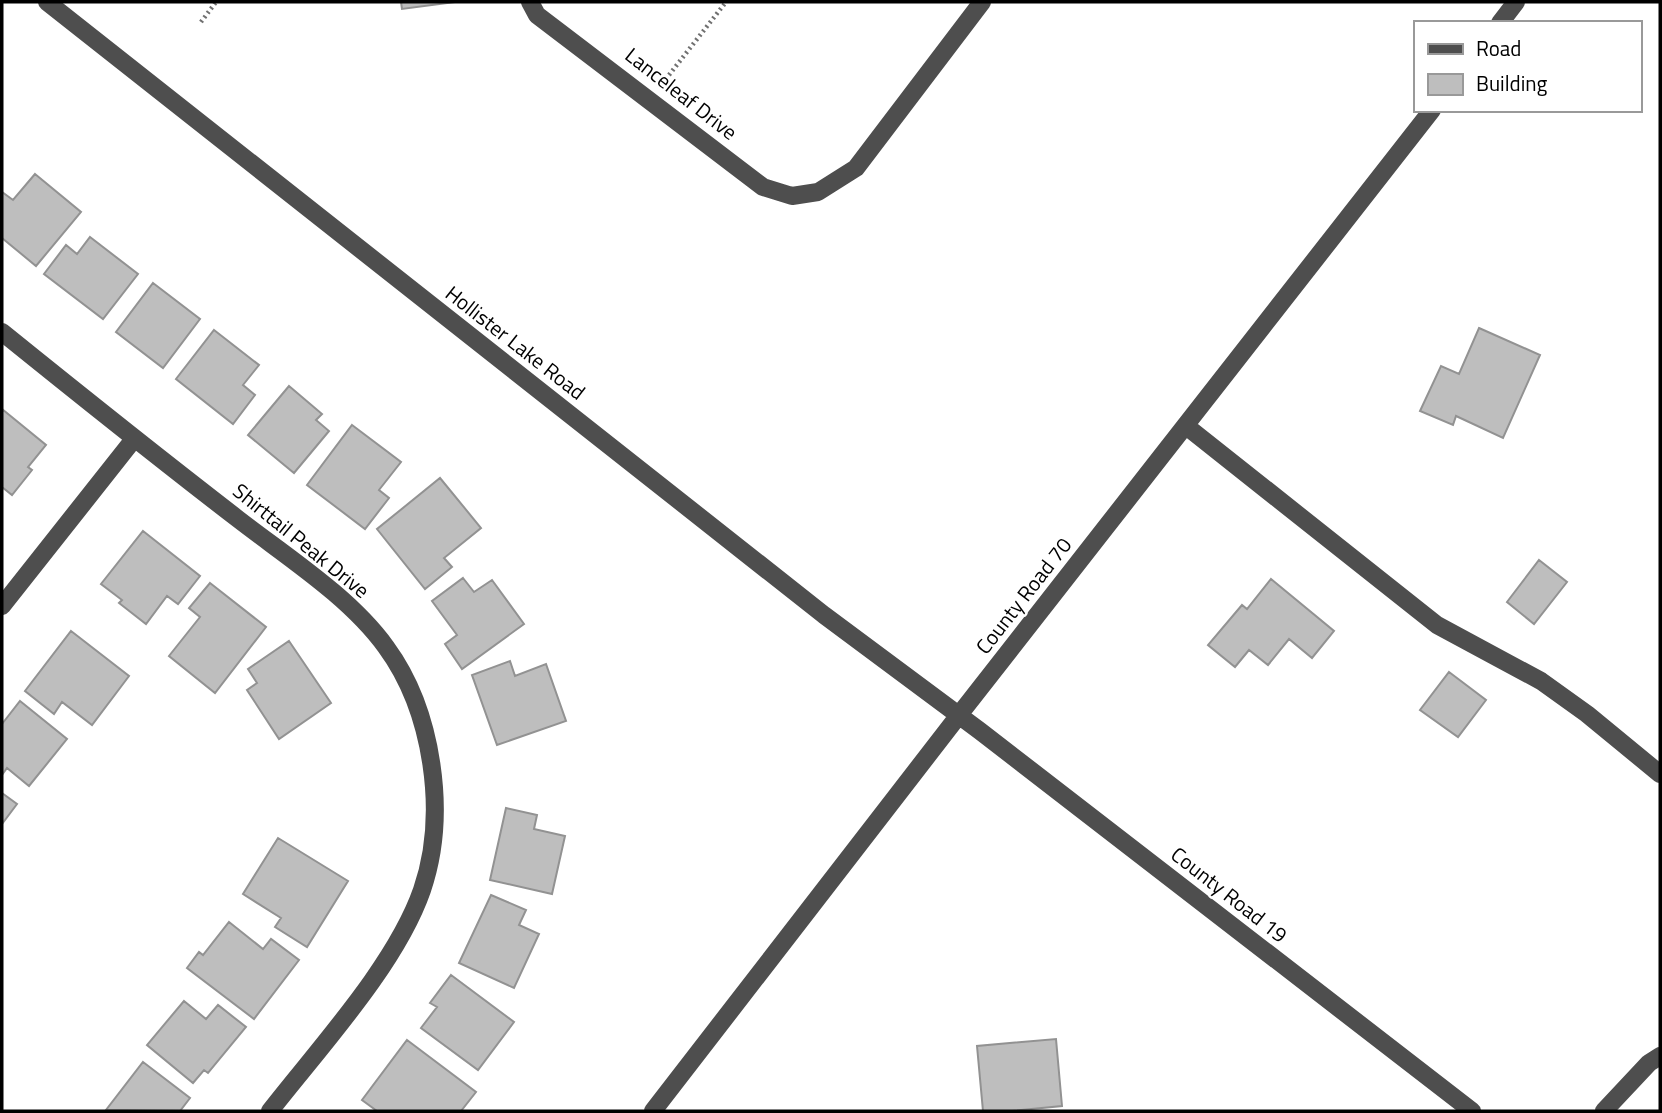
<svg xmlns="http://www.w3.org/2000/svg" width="1662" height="1113" font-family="'Titillium Web',sans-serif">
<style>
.building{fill:#bebebe;stroke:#929292;stroke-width:2}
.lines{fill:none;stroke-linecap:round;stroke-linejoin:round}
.path{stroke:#707070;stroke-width:4.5;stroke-dasharray:2 3.5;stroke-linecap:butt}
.minor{stroke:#4e4e4e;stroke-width:18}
.labels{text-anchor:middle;stroke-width:5;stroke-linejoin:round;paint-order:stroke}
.street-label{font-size:21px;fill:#000;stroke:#fff}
</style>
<rect width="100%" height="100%" fill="#fff"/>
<path class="building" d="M401,2H455L402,9Z
M35,174L81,212L36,266L2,238V192L13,200Z
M90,237L138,274L103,319L44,274L66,245L77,254Z
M153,283L200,319L163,368L116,332Z
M1479,328L1540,355L1503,438L1456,416L1453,425L1420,411L1441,366L1459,374Z
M214,330L259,365L243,385L255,395L233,424L176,379Z
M289,386L322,414L316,420L329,431L294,473L248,435Z
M2,409L46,445L28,467L32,470L12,495L2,487Z
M352,425L401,462L379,490L389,498L365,529L307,485Z
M440,478L481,528L444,558L452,567L425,589L377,529Z
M143,531L200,576L178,604L167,596L146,624L119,603L122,600L101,584Z
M1539,560L1567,582L1534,624L1507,602Z
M463,578L474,592L492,580L524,624L462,669L445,644L457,635L432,601Z
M1271,579L1334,631L1312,658L1289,639L1268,665L1249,650L1235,667L1208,645L1242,605L1247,609Z
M210,583L266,627L215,693L169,656L200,617L189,608Z
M71,631L129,676L92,725L62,702L54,714L25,691Z
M289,641L331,703L279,739L247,690L257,683L248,669Z
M510,661L515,676L546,664L566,721L497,745L472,675Z
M1449,672L1486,700L1458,737L1420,710Z
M20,701L67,739L29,786L7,768L2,775V724Z
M2,793L17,804L2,824Z
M506,808L537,815L534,829L565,836L552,894L490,880Z
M278,838L348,881L307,947L275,927L281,918L243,894Z
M491,895L526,910L519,925L539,934L514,988L459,963Z
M229,922L263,949L271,939L299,960L254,1019L187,968L199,952L203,955Z
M451,975L514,1022L478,1070L421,1028L437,1007L430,1003Z
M184,1001L206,1019L218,1005L246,1027L208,1073L204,1070L193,1083L147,1045Z
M1056,1039L1062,1106L1012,1111H983L977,1046Z
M407,1040L476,1092L461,1111H377L362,1100Z
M143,1062L190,1098L180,1111L106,1110Z"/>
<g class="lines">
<path class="path" d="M201,22L216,2
M669,75L726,2"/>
<path class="minor" d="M47,2L824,615L980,731L1472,1111
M530,2L537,15L763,187L792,196L818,192L856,168L982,2
M1500,23L1516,2
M2,332C80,395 159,458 238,519C287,557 350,597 386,647C433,711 448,814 422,890C396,965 319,1048 270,1111
M1186,426L1437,625L1541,681L1587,714L1660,774
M2,606L134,439
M653,1111L959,715L1432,110
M1604,1111L1649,1063L1660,1056"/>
</g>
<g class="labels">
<g class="street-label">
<text transform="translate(681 94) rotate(38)" y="7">Lanceleaf Drive</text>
<text transform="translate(515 343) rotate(38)" y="7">Hollister Lake Road</text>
<text transform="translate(301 541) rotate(39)" y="7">Shirttail Peak Drive</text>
<text transform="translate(1024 596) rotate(-52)" y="7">County Road 70</text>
<text transform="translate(1229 895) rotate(38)" y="7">County Road 19</text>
</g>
</g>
<rect width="1662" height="1113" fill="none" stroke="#000000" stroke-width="7"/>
<rect x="1414" y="21" width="228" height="91" fill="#ffffff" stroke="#999999" stroke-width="2"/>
<rect x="1428" y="44" width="35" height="10" fill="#4e4e4e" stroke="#999999" stroke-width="2"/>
<text x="1476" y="56" font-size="21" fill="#000000">Road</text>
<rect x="1428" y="74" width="35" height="21" fill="#bebebe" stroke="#999999" stroke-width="2"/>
<text x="1476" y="91" font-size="21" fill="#000000">Building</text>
</svg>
